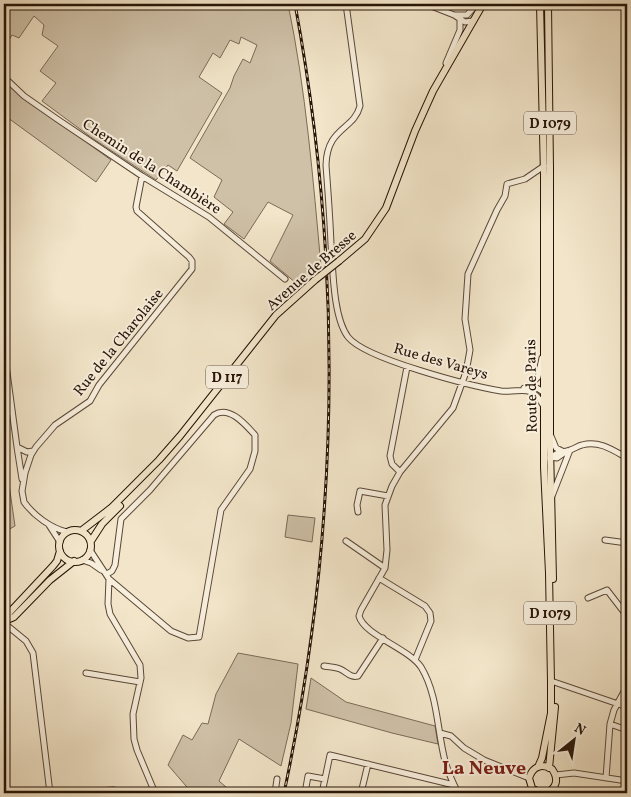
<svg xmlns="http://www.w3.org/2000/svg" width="631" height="797" font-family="Vollkorn,serif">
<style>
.green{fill:#cfc1a8;stroke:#7b6a58}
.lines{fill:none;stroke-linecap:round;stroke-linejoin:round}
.minor-casing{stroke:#5a4838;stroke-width:7}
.major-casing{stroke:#271407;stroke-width:8}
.minor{stroke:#f7eedc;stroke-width:5}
.major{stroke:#f2e5c9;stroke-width:6}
.rail-casing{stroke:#271407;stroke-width:3}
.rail{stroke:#f7eedc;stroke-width:1;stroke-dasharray:4;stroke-linecap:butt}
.major-bridge-casing{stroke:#271407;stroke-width:8;stroke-linecap:butt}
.major-bridge{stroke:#f2e5c9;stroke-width:6}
.labels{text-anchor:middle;stroke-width:4;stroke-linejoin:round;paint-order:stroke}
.shield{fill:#f7eedc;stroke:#655547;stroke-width:1}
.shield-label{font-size:14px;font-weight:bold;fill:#271407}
.street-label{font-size:15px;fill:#271407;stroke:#f7eedc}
.district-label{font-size:20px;font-weight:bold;fill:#7a1f14;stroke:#f7eedc}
</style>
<rect width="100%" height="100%" fill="#f2e5c9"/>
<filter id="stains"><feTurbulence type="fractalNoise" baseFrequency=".004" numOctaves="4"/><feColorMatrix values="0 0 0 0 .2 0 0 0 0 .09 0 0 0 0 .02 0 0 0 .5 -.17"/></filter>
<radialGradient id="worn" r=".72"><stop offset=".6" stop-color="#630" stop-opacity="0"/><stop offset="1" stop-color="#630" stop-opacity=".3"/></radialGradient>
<path class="green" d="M4,4H288C306,90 313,179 321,266L296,283L270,261L293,215L268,202L244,239L224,224L233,212L214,197L222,180L190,158L230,88L234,76L243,59L250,63L257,45L241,37L239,44L230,40L220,58L213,53L199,77L222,93L177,171L168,165L156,180L92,138L42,101L56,83L40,71L58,46L42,35L44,25L34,16L19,38L12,35L4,48Z
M4,82L111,160L96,182L4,115Z
M4,449L15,526L4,532Z
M288,515L315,518L312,542L285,537Z
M238,653L298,664L291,723L281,766L239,739L219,781L233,793H192L168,765L183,735L192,740L202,723L208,724L216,694Z
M311,678L346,702L435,726L438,744L392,733L306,709Z"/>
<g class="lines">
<g class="minor-casing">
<path id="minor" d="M346,4L360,106C354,130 327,127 326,165C328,191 330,218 331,244C333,269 333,317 348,337C365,359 471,386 501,391C521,393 531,383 543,405
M426,4L454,15L465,22L473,21
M455,15H467L477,4
M446,63L460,30V19
M4,77L24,96L57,119L142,176L209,217L285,279
M4,350L17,447
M528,387L538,377L542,358
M524,388C532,385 539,388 545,394
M551,436L556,448L562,451
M550,457L557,458L567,451
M550,459C555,453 560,452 567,451C573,450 577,446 582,445C599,440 613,450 627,458
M400,472L392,464L390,456L407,367
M22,479L17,447L27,452L33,451
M552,496L570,450
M358,512L357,505L360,491L388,496
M49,525L60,542
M67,532C51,528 34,516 24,502L22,491L25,473L31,455L36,447L55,425L90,401L99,385L192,269V261L189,257L137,211L136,207L142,176
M605,540L627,543
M346,541L385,568
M90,550L109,579L108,604L110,614L140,665L141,678L133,714L134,739L137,750L155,793
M82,560L91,563L101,570
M107,574L112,571L115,565L121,519L150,490L214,415C229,405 245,424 255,435V451L250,469L221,510L199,637L188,638L171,631L109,579
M379,578L425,606L430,613L431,621L415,660
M588,598L607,590L627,616
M4,623L26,641L33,653L50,793
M324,666C329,667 335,667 340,669C347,672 350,678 358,676L383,638
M86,673L140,682
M554,682L627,707
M610,724L627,730
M440,733L451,736L464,748L484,760L529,778
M556,775L574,773L627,781
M606,778L610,724L614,710L627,686
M64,793L113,790L130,793
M275,793L277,779
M305,793L308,776L325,779
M322,793L330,755L454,785
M361,793L368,764
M458,793C453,783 448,772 445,761C437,730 438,695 421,667C408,648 364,635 359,616L361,610L385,568L387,550L385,505L392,486L400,472L453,408L466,372L470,350L465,319L468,274L497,210L505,196L507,184L525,179L544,166"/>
</g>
<g class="major-casing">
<path id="major" d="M548,4L550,168V446L553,579
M339,261L365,239L386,208L415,131L433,91L483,4
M59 546a16 16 0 1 1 32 0a16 16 0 1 1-32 0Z
M81,531L111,508L159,460L180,436L276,315L315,280
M91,541L102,524L120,506
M7,620L14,617L50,580L74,561
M4,623L9,613L53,566L57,561L60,551
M538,767L542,758L551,713V682L549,573L544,467V176L540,4
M549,768L555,707
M540,793L532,788L529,778C533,766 542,763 552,769C559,779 557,788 546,793"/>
</g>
<use href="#minor" class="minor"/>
<use href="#major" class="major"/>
<g class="rail-casing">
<path id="rail" d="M284,793C340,531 344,267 295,4"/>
</g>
<use href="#rail" class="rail"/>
<g class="major-bridge-casing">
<path id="major-bridge" d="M315,280L339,261"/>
</g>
<use href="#major-bridge" class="major-bridge"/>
</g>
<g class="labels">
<g class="shield">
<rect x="524" y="111.5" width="52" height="23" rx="4"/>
<rect x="206" y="365.5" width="42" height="23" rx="4"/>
<rect x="524" y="601.5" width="52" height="23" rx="4"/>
</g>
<g class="shield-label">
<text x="550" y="128">D 1079</text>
<text x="227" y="382">D 117</text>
<text x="550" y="618">D 1079</text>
</g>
<g class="street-label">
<text transform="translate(152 166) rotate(33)" y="5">Chemin de la Chambière</text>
<text transform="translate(311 270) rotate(-41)" y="5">Avenue de Bresse</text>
<text transform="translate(118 342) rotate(-51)" y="5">Rue de la Charolaise</text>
<text transform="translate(441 361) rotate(16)" y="5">Rue des Vareys</text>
<text transform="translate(531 386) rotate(-91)" y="5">Route de Paris</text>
</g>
<g class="district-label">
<text x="484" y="774">La Neuve</text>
</g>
</g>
<rect width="631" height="797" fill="none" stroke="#f2e5c9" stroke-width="20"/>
<rect x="5" y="5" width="621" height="787" fill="none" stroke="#271407" stroke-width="2.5"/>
<rect x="10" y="10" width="611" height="777" fill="none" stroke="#271407"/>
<g transform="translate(574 740) rotate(30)" stroke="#f7eedc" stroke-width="4" paint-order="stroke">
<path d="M0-4L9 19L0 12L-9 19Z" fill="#271407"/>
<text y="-8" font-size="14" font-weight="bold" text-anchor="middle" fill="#271407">N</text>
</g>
<rect width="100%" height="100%" filter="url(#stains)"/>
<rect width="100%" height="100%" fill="url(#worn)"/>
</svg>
